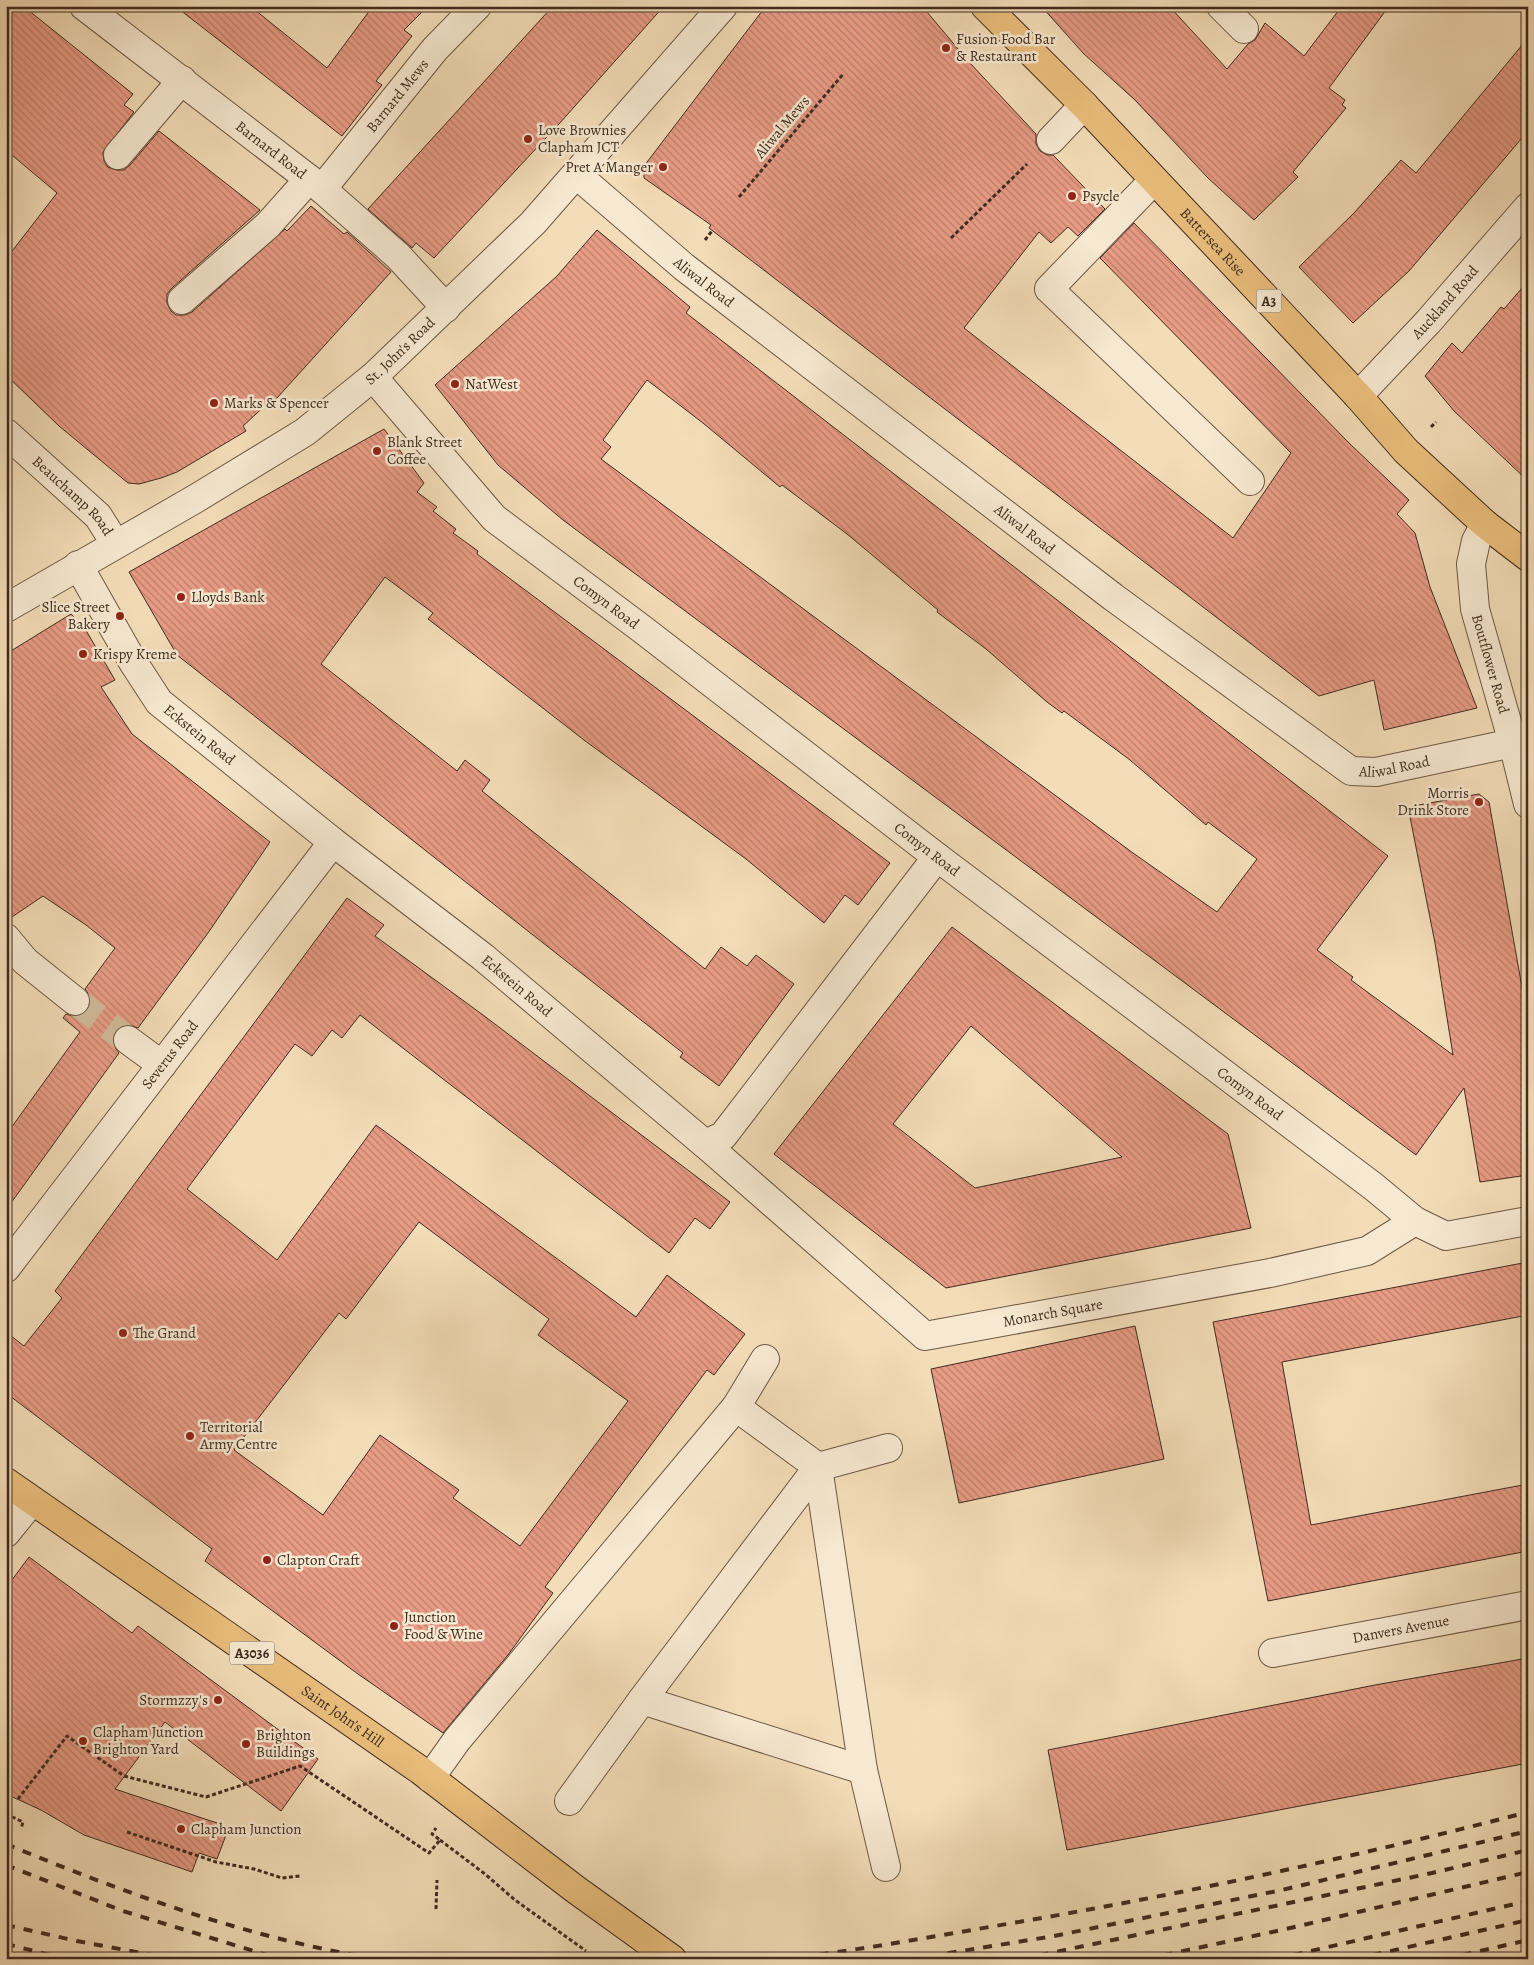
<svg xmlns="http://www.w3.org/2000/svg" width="1534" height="1965" font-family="Alegreya,serif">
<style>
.building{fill:url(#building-back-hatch);stroke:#402b1f;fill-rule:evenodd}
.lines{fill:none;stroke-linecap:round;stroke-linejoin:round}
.minor-tunnel{stroke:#cfb999;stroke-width:28;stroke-dasharray:28 14;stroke-linecap:butt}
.minor-casing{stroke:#6d5845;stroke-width:30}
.major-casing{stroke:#402b1f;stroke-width:30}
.highway-casing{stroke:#402b1f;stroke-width:30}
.path{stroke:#402b1f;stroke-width:3;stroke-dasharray:4 2.5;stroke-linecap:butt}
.minor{stroke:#f7e9d1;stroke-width:28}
.major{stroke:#eabe7c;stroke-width:28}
.highway{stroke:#eabe7c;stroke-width:28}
.rail{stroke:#402b1f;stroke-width:4;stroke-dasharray:9 9;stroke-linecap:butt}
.poi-dot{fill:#8f2418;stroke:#f7e9d1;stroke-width:2}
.labels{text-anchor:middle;stroke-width:5;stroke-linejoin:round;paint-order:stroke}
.shield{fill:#f7e9d1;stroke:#776454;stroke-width:1}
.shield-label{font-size:14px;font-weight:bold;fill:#402b1f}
.poi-label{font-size:15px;fill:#402b1f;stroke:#f7e9d1;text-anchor:start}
.street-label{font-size:15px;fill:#402b1f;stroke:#f7e9d1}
</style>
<defs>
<pattern id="building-back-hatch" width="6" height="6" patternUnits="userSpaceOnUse" patternTransform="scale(1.25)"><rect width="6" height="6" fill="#e89b85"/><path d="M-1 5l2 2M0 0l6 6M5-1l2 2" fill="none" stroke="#bd7f6c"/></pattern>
</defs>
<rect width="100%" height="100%" fill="#f3ddb8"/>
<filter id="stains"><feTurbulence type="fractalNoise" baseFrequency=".004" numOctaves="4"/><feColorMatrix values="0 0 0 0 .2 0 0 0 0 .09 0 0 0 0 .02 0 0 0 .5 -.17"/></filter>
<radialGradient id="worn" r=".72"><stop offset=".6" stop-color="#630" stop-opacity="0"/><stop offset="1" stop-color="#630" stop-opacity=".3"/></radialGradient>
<path class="building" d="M6,6H23L133,94L124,105L134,112L103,152L104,161L108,167L116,170H124L130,165L159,131L260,210L172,288L167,294V303L171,311L176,315H185L192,312L285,229L287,231L311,206L344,234L347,232L391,272L277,398L269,402L243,426L246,431L177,472L161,478L139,484L128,483L59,426L6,375V259L57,193L6,150Z
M175,6H250L327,68L373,6H428L404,30L412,36L376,81L382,85L342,136Z
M553,6H664L559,124L434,258L416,243L412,248L368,209Z
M766,6H922L969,62L1036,134V144L1040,151L1047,155H1053L1105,209L1078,236L1068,227L1051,243L1039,232L964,328L1233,538L1291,453L1100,258L1134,223L1350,444L1409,500L1397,514L1415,533L1430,587L1477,708L1384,730L1374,680L1319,696L709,228L711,225L644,178V166Z
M1041,6H1169L1227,69L1248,44L1255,40L1265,23L1304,56L1342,6H1389L1329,88L1345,100L1342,105L1346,108L1293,172L1298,177L1254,220L1208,178L1135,100L1084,54Z
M1528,38V131L1409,271L1353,323L1299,267L1354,213L1401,160L1416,173Z
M597,230L690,307L686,313L1388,856L1317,950L1353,977L1351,980L1453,1055L1435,943L1408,807L1479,794L1489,802L1528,1021V1175L1480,1182L1464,1088L1416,1155L563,520L498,465L435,385L557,276ZM647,380L703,423L780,487L782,485L847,534L938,610L937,612L986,649L1047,702L1062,713L1064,711L1130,760L1206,825L1208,822L1257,859L1217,912L1133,853L601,459L611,447L603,440Z
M1528,281V481L1454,411L1425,376L1452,343L1462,353L1501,307L1504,309Z
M384,429L424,483L417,492L437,507L433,511L456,529L453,533L478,551L477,554L890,863L858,905L845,895L824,923L746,859L584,740L428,619L433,613L385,577L321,664L457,771L465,760L490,780L482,791L705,969L721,947L747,966L756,955L794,984L719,1086L680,1057L683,1053L177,655L129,572Z
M71,614L84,627L115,680L101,687L132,734L270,842L208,933L138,1028L130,1025L122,1026L115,1031L112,1039L114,1046L119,1053L6,1210V1135L80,1032L63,1018L66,1014L73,1016H80L87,1010L90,1003V996L85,989L115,948L86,925L43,896L6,921V654Z
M347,898L384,925L375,936L483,1015L730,1202L710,1229L695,1218L669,1253L360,1015L342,1038L332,1030L312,1056L295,1044L187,1189L277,1260L376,1125L636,1317L667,1275L745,1334L714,1375L707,1370L545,1587L553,1593L508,1655L443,1733L358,1674L205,1561L212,1549L6,1393V1332L24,1346L62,1298L55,1291ZM419,1222L549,1319L538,1335L628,1401L520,1546L453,1498L459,1490L380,1435L323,1515L234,1450L339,1313L346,1319Z
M952,927L1228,1134L1251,1228L946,1288L774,1154ZM971,1026L1122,1157L975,1188L893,1124Z
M1528,1262V1315L1282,1362L1311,1525L1528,1484V1551L1268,1601L1213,1322Z
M1135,1326L1164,1459L959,1503L931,1369Z
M29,1557L132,1633L138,1626L318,1759L281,1811L165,1722L115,1789L229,1827L217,1859L199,1853L192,1872L84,1835L41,1810L6,1794V1588Z
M1528,1658V1763L1067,1850L1048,1750L1375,1685Z"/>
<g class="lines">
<path class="minor-tunnel" d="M75,1001L128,1040"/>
<g class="minor-casing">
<g id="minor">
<path id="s1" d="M84,6L322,189L398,256L446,308"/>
<path d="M1221,6L1244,29"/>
<path d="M1051,140L1084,105"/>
<path d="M118,155L182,80"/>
<path id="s2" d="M577,175L684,267L1113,597L1351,771L1376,772L1513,743"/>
<path d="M1154,180L1049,289L1250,481"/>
<path id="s3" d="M322,189L435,49L477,6"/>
<path d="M182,300L268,225L309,179"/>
<path id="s4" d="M373,377L494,518L642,629L937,857L1374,1187L1415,1221L1446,1236L1528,1221"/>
<path id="s5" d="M1358,396L1428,322L1528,207"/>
<path id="s6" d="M6,433L98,516L115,543"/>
<path id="s7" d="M1485,524L1476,541L1471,564L1475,609L1513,743L1528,804"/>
<path id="s8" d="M78,565L133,662L159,702L333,842L483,957L705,1144L723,1136L937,857"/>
<path id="s9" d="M6,608L195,499L305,432L373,377L533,223L723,6"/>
<path d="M6,938L25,961L75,1001"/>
<path d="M128,1040L162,1065"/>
<path id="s10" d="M705,1144L925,1336L1270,1273L1367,1251L1415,1221"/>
<path id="s11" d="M6,1268L333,842"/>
<path d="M765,1359L736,1407L818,1467L863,1770"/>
<path d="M6,1533L32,1501"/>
<path id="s12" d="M1273,1653L1528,1605"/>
<path d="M642,1700L818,1467L888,1448"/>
<path d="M430,1778L457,1740L736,1407"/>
<path d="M569,1801L642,1700L863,1770L886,1867"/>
</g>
</g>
<g class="major-casing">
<g id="major">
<path id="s13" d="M6,1482L420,1770L575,1889L672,1959"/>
</g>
</g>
<g class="highway-casing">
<g id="highway">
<path id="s14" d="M985,6L1084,105L1358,396L1406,451L1485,524L1528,557"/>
</g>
</g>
<path class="path" d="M739,197L844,73
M951,238L1027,164
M705,240L712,231
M1431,427L1436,422
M18,1799L67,1736L124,1776L206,1797L300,1766L429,1853L440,1840L432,1834L436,1828
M6,1814L23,1822L21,1829
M127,1832L216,1862L254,1869L282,1878L300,1876
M440,1840L485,1874L515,1900L586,1951
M436,1909L437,1880"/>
<use href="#minor" class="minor"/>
<use href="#major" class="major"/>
<use href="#highway" class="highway"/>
<path class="rail" d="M6,1844C127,1894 248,1938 377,1959
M6,1865L123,1911L280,1959
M6,1925L77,1941L173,1959
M6,1944L66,1959
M784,1959C854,1951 925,1938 995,1926C1174,1896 1352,1858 1528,1812
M912,1959L1054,1936L1282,1890L1528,1831
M1022,1959L1432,1873L1528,1850
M1146,1959L1286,1929L1528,1872
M1276,1959L1528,1901
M1355,1959L1528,1920
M1445,1959L1528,1940"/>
</g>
<g class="poi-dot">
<circle cx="946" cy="48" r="5"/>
<circle cx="528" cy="139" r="5"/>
<circle cx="663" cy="167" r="5"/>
<circle cx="1072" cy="196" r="5"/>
<circle cx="455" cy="384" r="5"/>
<circle cx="214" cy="403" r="5"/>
<circle cx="377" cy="451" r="5"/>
<circle cx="181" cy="597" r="5"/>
<circle cx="120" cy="616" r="5"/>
<circle cx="83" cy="654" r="5"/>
<circle cx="1479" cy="802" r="5"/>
<circle cx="123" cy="1333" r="5"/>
<circle cx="190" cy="1436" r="5"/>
<circle cx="267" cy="1560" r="5"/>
<circle cx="394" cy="1626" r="5"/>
<circle cx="218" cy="1700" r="5"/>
<circle cx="83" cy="1741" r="5"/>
<circle cx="246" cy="1744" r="5"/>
<circle cx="181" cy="1829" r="5"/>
</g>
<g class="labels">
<g class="shield">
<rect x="1256.5" y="289.5" width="25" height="23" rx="4"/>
<rect x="229.5" y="1641.5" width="45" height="23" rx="4"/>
</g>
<g class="shield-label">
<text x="1269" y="306">A3</text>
<text x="252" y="1658">A3036</text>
</g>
<g class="poi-label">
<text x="956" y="44">Fusion Food Bar<tspan x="956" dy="17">&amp; Restaurant</tspan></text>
<text x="538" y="135">Love Brownies<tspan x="538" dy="17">Clapham JCT</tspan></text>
<text x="653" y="172" text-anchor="end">Pret A Manger</text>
<text x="1082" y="201">Psycle</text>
<text x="465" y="389">NatWest</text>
<text x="224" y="408">Marks &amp; Spencer</text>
<text x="387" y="447">Blank Street<tspan x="387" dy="17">Coffee</tspan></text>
<text x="191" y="602">Lloyds Bank</text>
<text x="110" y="612" text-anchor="end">Slice Street<tspan x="110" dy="17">Bakery</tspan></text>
<text x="93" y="659">Krispy Kreme</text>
<text x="1469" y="798" text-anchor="end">Morris<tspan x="1469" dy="17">Drink Store</tspan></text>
<text x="133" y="1338">The Grand</text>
<text x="200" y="1432">Territorial<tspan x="200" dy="17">Army Centre</tspan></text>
<text x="277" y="1565">Clapton Craft</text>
<text x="404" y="1622">Junction<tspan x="404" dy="17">Food &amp; Wine</tspan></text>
<text x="208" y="1705" text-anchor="end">Stormzzy's</text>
<text x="93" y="1737">Clapham Junction<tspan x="93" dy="17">Brighton Yard</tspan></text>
<text x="256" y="1740">Brighton<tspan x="256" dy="17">Buildings</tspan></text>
<text x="191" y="1834">Clapham Junction</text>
</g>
<g class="street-label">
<text dy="5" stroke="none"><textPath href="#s3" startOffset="120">Barnard Mews</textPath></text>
<text transform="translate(782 127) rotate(-50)" y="5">Aliwal Mews</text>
<text dy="5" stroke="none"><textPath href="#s1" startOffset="236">Barnard Road</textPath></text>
<text dy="5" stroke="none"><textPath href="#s14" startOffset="328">Battersea Rise</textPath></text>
<text dy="5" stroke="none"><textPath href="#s2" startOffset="166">Aliwal Road</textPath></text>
<text dy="5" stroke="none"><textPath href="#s5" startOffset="128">Auckland Road</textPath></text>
<text dy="5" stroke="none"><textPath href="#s9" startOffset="472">St. John's Road</textPath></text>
<text dy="5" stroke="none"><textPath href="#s6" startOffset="92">Beauchamp Road</textPath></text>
<text dy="5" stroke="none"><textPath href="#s2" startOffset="571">Aliwal Road</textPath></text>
<text dy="5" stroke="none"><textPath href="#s4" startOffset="326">Comyn Road</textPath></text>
<text dy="5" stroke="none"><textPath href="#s7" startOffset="145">Boutflower Road</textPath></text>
<text dy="5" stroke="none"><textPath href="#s8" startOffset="211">Eckstein Road</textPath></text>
<text dy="5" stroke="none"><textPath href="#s2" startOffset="1021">Aliwal Road</textPath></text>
<text dy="5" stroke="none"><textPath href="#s4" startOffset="731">Comyn Road</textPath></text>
<text dy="5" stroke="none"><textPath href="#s8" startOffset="616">Eckstein Road</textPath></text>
<text dy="5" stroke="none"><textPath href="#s11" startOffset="269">Severus Road</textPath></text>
<text dy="5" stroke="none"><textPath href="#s4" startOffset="1136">Comyn Road</textPath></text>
<text dy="5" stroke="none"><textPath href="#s10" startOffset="422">Monarch Square</textPath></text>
<text dy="5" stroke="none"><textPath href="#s12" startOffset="130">Danvers Avenue</textPath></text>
<text dy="5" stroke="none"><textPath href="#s13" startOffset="410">Saint John's Hill</textPath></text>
</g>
</g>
<rect width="1534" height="1965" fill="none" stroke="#f3ddb8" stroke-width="25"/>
<rect x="8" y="8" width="1519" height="1950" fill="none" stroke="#402b1f" stroke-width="2.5"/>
<rect x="12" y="12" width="1509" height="1940" fill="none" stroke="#402b1f"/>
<rect width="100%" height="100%" filter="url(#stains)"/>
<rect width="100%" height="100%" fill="url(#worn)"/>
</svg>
